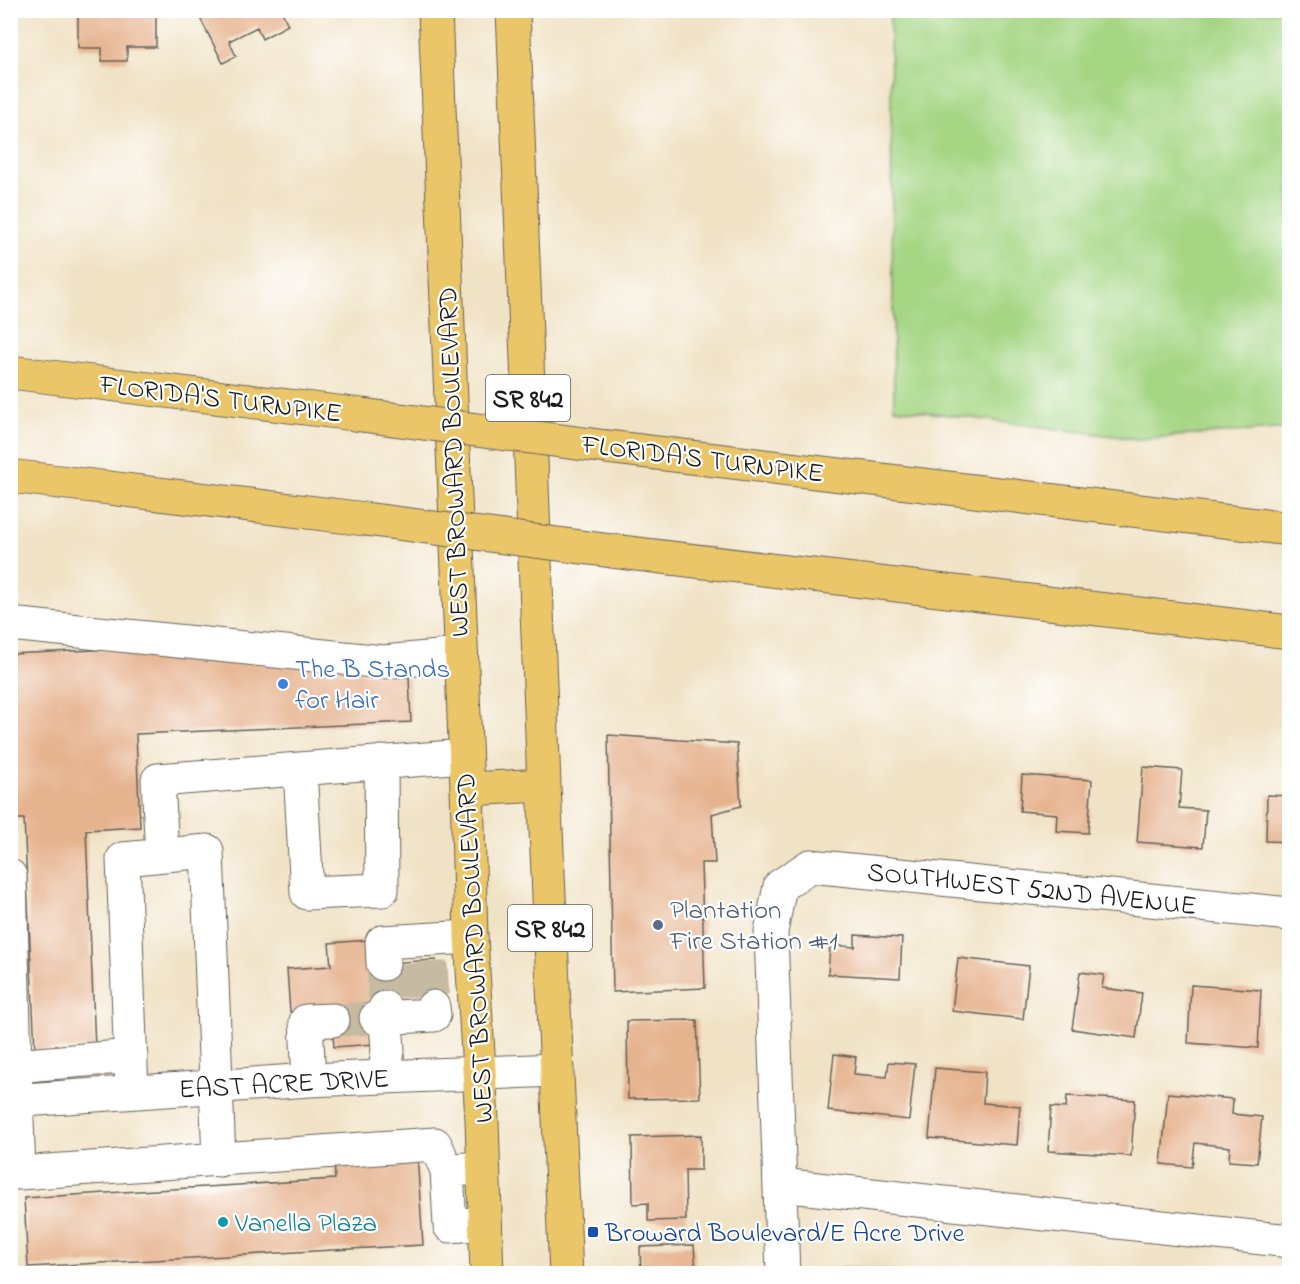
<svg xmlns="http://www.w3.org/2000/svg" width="1300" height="1284" font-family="'Indie Flower',sans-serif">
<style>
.green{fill:#a5d684;stroke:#607950;stroke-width:1.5}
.building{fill:#e6b38f}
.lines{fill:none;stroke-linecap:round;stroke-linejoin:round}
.minor-tunnel{stroke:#c6baa3;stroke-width:33;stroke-dasharray:33 16;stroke-linecap:butt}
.minor-casing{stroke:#666157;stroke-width:35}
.major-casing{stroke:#666157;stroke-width:35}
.highway-casing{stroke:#666157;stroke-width:35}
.minor{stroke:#fff;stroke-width:33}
.major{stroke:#ebc669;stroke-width:33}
.highway{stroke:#ebc669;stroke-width:33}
.highway-bridge-casing{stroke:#666157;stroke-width:35;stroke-linecap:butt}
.highway-bridge{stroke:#ebc669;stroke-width:33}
.shop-dot{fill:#3f7fe0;stroke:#fff;stroke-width:2}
.service-dot{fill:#5c6f8a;stroke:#fff;stroke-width:2}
.culture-dot{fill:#0f9aa8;stroke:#fff;stroke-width:2}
.transit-dot{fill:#1a4fb4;stroke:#fff;stroke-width:2}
.labels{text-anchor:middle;stroke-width:4.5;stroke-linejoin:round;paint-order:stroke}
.shield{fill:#fff;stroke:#606060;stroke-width:1.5}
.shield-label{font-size:26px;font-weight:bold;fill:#1c1c1c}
.street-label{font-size:27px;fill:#1c1c1c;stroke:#fff}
.shop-label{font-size:27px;fill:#366cbe;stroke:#fff;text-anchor:start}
.service-label{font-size:27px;fill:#4e5e75;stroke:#fff;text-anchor:start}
.culture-label{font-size:27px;fill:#0d838f;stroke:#fff;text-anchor:start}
.transit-label{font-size:27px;fill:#164399;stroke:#fff;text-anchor:start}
</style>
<rect width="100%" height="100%" fill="#fff"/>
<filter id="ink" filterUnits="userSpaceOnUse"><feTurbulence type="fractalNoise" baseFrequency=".0167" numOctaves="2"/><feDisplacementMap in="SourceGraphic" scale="12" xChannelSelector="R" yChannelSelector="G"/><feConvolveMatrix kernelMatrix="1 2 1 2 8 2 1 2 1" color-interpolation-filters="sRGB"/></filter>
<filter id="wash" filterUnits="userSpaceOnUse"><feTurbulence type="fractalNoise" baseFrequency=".008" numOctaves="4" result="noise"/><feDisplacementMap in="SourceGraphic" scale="24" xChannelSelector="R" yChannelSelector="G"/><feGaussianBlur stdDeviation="1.35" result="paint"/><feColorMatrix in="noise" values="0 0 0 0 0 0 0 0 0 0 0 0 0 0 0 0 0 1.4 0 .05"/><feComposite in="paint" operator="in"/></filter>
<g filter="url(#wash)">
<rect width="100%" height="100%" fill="#f0e2c5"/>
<path class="green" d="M890,11H1289V428L1137,439L894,408Z"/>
<g id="blocks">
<path class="building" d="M78,10H156V47H127V61H102V48H78Z
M196,10H281L288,25L262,39L257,27L229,41L236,56L223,63Z
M117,649L409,677L411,722L136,734L140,827L86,830L95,1048L35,1050L24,819H10V654Z
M608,735L737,744L741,806L712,814L715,863H701L705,988L613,992Z
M1143,767L1182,770L1179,808L1206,810L1203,847L1137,842Z
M1022,775L1092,780L1088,833L1056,831L1057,814L1020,811Z
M1267,795L1290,796V842L1266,841Z
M855,935L902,938L900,978L828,974L830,945L855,947Z
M369,940L371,964L436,960L438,1002L375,1044L334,1047L331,1009L290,1012L287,969L331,966L329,943Z
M958,958L1029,966L1023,1019L952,1011Z
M1080,972L1104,975L1102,988L1142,993L1136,1038L1072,1029Z
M1191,985L1261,990L1258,1048L1188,1043Z
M697,1020L700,1098L628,1099L627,1021Z
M834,1054L856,1057L854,1074L887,1077L889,1062L915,1064L909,1120L828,1111Z
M935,1068L985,1072L983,1103L1020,1106L1017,1145L929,1138Z
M1168,1093L1233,1099L1232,1114L1262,1117L1257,1163L1229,1161L1230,1147L1195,1143L1192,1167L1161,1164Z
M1067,1096L1135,1100L1131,1156L1048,1151L1051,1107L1066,1108Z
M1288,1123H1290V1179L1283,1178Z
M701,1135V1170H685L686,1220L648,1221V1203L633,1204L632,1137Z
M417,1154L423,1245L28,1267L24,1198L335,1179L334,1159Z
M694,1245L696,1274H641L640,1247Z
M844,1266L900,1272V1274H843Z"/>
</g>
</g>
<g filter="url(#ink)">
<use href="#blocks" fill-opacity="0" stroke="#666157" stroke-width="1.5"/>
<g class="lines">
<path class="minor-tunnel" d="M431,962L433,1007
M383,964L385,1008
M406,964L408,1009
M333,1020L376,1018"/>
<g class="minor-casing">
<path id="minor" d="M10,624L383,662L461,655
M300,769L307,893L382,890L381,762
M162,855L158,780L465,756
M10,876L15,1066
M383,964L382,942L471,937
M376,1018L434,1015L433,1007
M131,1056L15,1066L19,1173L435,1144L447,1170
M384,1077L388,1050L385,1008
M309,1080L306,1021L333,1020
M132,1092L123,859L207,851L219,1160
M10,1101L309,1080L557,1070
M470,1169L447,1170L450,1226L485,1223
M781,1185L1290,1241
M783,1274L771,932L780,886L810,866L1290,914"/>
</g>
<g class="major-casing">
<path id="major" d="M435,10L467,789L471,937L482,1120L487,1274
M513,10L544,785L566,1274
M467,789L544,785"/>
</g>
<g class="highway-casing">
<path id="highway" d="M10,372L362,415
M607,447L1290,529
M10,476L365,519
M612,551L1290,632"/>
</g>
<use href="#minor" class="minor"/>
<use href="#major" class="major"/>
<use href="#highway" class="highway"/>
<g class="highway-bridge-casing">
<path id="highway-bridge" d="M362,415L607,447
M365,519L612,551"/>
</g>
<use href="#highway-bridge" class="highway-bridge"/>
</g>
</g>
<circle class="shop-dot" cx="283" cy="684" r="6"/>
<circle class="service-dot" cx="658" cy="925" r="6"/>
<circle class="culture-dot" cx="223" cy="1222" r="6"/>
<rect class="transit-dot" x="587" y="1226" width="12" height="12" rx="3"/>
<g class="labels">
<g class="shield">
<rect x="486" y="375" width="84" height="46" rx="4.5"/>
<rect x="508" y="905" width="84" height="46" rx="4.5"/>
</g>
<g class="shield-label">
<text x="528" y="407">SR 842</text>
<text x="550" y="937">SR 842</text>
</g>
<g class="street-label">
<text transform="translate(221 398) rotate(7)" y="9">FLORIDA'S TURNPIKE</text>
<text transform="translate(703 458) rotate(7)" y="9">FLORIDA'S TURNPIKE</text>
<text transform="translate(453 462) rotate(-92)" y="9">WEST BROWARD BOULEVARD</text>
<text transform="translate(1032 888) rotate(6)" y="9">SOUTHWEST 52ND AVENUE</text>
<text transform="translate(474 948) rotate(-93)" y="9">WEST BROWARD BOULEVARD</text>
<text transform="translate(284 1083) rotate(-3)" y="9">EAST ACRE DRIVE</text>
</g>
<g class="shop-label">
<text x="295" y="677">The B Stands<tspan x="295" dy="31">for Hair</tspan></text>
</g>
<g class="service-label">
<text x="670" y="918">Plantation<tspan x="670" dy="31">Fire Station #1</tspan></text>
</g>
<g class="culture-label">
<text x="235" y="1231">Vanella Plaza</text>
</g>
<g class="transit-label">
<text x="605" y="1241">Broward Boulevard/E Acre Drive</text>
</g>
</g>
<rect width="1300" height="1284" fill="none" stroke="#fff" stroke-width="36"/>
</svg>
